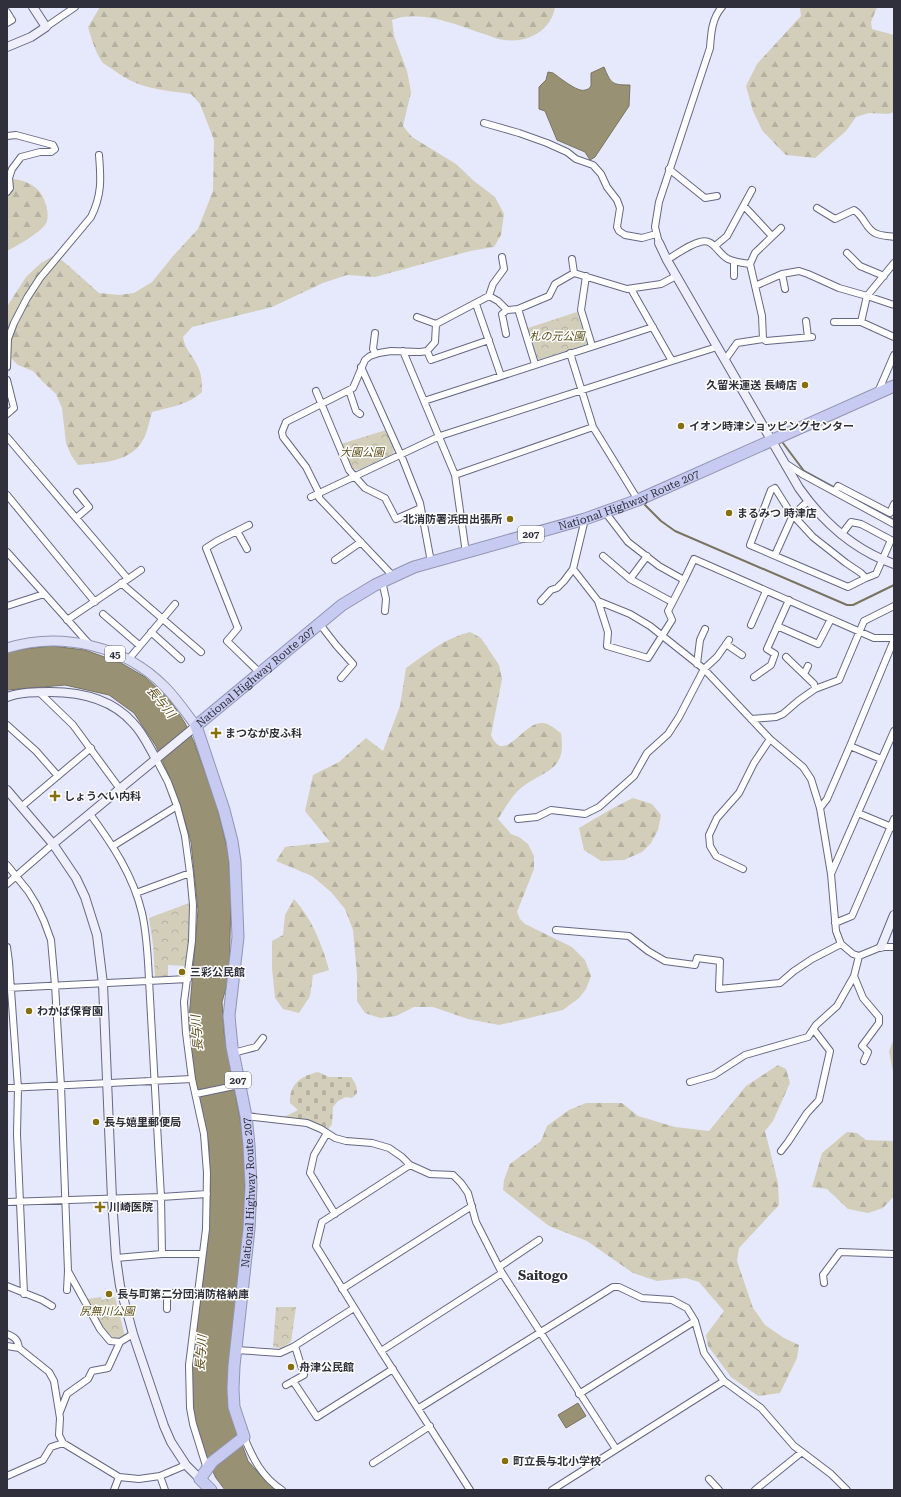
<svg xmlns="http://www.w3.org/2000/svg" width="901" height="1497" font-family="'Roboto Serif','Noto Sans JP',serif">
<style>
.forest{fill:url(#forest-firs)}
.cemetery{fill:url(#cemetery-stones)}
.park{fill:url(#park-crowns)}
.water{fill:#999173;stroke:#797462}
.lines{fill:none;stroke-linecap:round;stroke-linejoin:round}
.stream{stroke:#797462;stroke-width:2}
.street-casing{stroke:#656883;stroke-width:8}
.secondary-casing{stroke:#656883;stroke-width:10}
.primary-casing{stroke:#9295b2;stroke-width:11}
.highway-casing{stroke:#9295b2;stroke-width:13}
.street{stroke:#fff;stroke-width:6}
.secondary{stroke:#eeeffb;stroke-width:8}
.primary{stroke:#dde0f7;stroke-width:9}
.highway{stroke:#c7cbf1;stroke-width:11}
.poi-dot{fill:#866f0e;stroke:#fff;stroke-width:1.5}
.labels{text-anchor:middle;stroke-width:3;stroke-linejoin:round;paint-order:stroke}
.shield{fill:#fff;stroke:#6d6e76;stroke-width:1}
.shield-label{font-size:10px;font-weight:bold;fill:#2f303c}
.park-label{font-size:11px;font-style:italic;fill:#5d4e1a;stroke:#fff}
.poi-label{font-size:11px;font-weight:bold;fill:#2f303c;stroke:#fff;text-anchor:start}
.street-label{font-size:11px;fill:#2f303c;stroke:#fff}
.water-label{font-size:12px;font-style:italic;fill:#5b4d18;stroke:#fff}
.quarter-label{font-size:13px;font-weight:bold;fill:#2f303c;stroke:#fff}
</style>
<defs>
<pattern id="forest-firs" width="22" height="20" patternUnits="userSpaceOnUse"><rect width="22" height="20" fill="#d3ceba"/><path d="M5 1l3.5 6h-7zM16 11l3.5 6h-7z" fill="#b5b1a1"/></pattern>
<pattern id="cemetery-stones" width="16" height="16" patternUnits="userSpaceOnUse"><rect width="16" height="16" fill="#d3ceba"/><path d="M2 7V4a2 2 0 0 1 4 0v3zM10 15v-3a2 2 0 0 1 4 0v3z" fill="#b5b1a1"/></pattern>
<pattern id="park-crowns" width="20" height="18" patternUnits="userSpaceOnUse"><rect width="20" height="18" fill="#d3ceba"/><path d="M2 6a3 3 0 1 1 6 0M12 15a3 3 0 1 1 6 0" fill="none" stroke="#b5b1a1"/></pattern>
</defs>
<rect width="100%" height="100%" fill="#e6e8fc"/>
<path class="forest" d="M100,7H555C551,31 528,43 505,40C498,40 491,36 484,34C456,25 421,9 392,20L394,36L407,71L411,92L403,126L412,137L456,164L474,181L495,197L504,214L501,235L494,247L470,251L375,277L347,275L323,283L272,307L192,327L183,337C185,350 192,354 197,365C202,374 202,383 202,392C188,405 170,407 152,412C150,420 148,428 145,436C133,463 104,462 78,465L71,455L66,443L62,408L56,394L43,382L33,371L18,365L8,355L7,348L8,305L26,277L41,263L53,256L63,261L99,293L119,295L134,293L152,282L174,255L198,229L213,191L214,140L200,104L191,94C162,90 139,89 115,71C111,68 105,65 102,62C95,51 92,40 88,27Z
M800,7H877L871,22L872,29L894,35V112L888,114L869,113L856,117L846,131L815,158L786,155L776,145L762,130L753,111L746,86L757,64L801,16Z
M7,179C16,178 29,182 36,188C44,194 52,216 45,225C39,233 17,246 7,251Z
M470,632L481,638L499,665L502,679L491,735C504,766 523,722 542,723C549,723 555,729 561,733C567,772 545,769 521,788C513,794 504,810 498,819L511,834L519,837L528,844L534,856V869L517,912L520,919L525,924L572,947L585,960L591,976L586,989L579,998L563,1010L499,1025L468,1019L433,1007H414L396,1016L380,1018L365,1013L357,1001V975L353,930L345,909L331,892L312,876L276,861L285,847L330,842L305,811L313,775L339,762L366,738L383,751L400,706L406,668C426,654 445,638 470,632Z
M633,798L652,804L661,815L658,830L651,843L642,852L624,860L601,861L584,850L579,828L615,807Z
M294,899C312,919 322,944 329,970L313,975L310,996L299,1013L283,1009L275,998L272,968V941L283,935L285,915Z
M894,1038V1077L889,1051Z
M778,1065L786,1069L790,1083L773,1121L765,1131L778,1183L779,1205L739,1248L737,1261L753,1308L765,1325L784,1338L799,1345L797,1358L780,1393L758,1396L731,1377L708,1346L706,1335L724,1311L699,1282L686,1278L657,1281L633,1273L587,1241L549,1226L503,1190L504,1180L510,1164L541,1141L547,1126L569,1110L586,1103H622L638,1116L675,1127L709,1131L746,1086Z
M847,1132L857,1133L866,1140L894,1141V1196L883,1208L868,1213L848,1209L827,1189L812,1187L822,1153Z"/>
<path class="cemetery" d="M318,1072L329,1077H351C355,1082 357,1086 357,1093L352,1098L346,1097L338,1101L333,1107L332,1124L327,1131C312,1121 302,1119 284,1117L298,1110L290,1103C289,1084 301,1076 318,1072Z"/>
<path class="park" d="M577,312L587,344L538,360L528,328Z
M386,430L394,450L393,454L358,470L352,469L341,444Z
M189,903V937L187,966L168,965V977H155L153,945L149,918Z
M101,1297L102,1300L115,1297L125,1336L115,1339L104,1329L87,1299Z
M276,1307H296L291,1342L281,1348L273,1347Z"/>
<path class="water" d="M604,67C611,84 612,85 630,85L629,106L595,157L590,160L585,152L557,140L545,111L539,109V87L546,80L548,72L553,73C559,77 578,93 585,90C588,90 589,88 591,86V73Z
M52,646L85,650L121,663L145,677L170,700L185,723L194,742L216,803L228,852L231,897L229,977L222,1002L224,1033L244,1141L245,1198L232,1417L248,1461L263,1478L277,1490H225L216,1478L206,1458L197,1429L192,1407V1364L209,1225L210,1193L209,1146L199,1098L193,1076L189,1042V1019L198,910L191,842L181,808L169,776L156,746L134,713L109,695L65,685L7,690V653L16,650Z
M578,1403L586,1416L566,1428L558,1415Z"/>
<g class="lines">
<path class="stream" d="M783,443L804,471L894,520
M645,505L661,521L675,531L847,605H853L894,585"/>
<g class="street-casing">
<path id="street" d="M7,12L12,20L7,23
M46,27L75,7
M484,123L519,133L547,143L567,152L576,159L593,165L601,174L607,187L617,200L620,208L617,227L619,231L625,235L642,238L656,234
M7,136L16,135L53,145L55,149L51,152H40L21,157L12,169L9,178L10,188L7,192
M669,169L705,198L717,196
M744,206L772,236
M817,208L835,219L854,210C864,216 866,229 875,233C881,236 888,236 894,237
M659,243L655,227L659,202L710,48C711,33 712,18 722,7
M715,246L727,236L752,190
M847,253L860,266L884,276
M572,259L574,273
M667,260C677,254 688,245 700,242C714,238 717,253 728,259C735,262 742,263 750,264L762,316L763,339L737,343L725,360
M734,261V276
M750,264L755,253L781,228
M782,274L785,289
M586,276L581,310L592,346
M755,286L782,274L799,271L808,274L839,288L867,296L894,263
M631,289L672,361
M489,296L493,284L504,269L502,257
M476,304L501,376
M518,309L535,364
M417,317L436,324
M806,321L808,337
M834,322H861L894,337
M861,322L867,296L894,305
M375,333L373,349L376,354
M506,334L502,314L507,310
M763,339L766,341L812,337
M403,351L455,475L466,553
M427,351L431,360L489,340
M570,353L593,427L638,500
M7,367L8,339L14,323L27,298L40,278L91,217C102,195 101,179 99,155
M361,367L403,460L420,503L431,562
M7,380L14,408L7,414
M349,390L356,411L360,414
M316,391L349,470L365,488L385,498L396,519L421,508
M878,392L894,355
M424,401L653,327
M7,437L128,579L67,620
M785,463L802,474L894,524
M455,475L593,427
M835,491L838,486L890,513L894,504
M7,495L95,602
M311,497L440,436L672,361L717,347
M605,512L628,542L659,566L684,580L694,559L874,638H894
M76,518L89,507L77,492
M585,519L573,569L598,601L630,614L650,626L704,669L770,739L803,767L811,779L820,808L831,874L836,931L841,944L853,954L859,956L881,947H894
M249,525L217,541L206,548L237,626L238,628L227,641L260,673
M237,531L247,549
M841,535L851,522L861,524L891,540L876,574L866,578L861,573L846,563L813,537L790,512L775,488L771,490L750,545L848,587L866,578
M7,552L90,645
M775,555L793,515L808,501
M603,556L630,579
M647,556L630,579L672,602
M335,560L361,542
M393,576L319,498V493L306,467L283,437L282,432L286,422L353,388L365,360L370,356L379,353L391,351L420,352L427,351L435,342L436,324L489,296L498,301L507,310L518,309L549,296L555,284L574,273L627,289L661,284L676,276
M128,579L141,570
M382,581L386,599L385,611
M121,583L201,652
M541,601L551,590L557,588L564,581L573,569
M598,601L608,632L607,646L648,658L672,620L668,611L684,580
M7,606L44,594
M103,614L139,645
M319,623L336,645L353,664L341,678
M751,625L766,591
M777,626L818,644L831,619
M151,632L181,659
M726,644L742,655
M786,657L814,684L815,689
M128,660L175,604
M697,664L700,640L705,629
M804,674L808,666
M754,677L771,665L775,654L767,649L789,600
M39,692L73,725L120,789
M751,719L776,717L783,714L798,701L815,689L839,680L864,621L894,606
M7,725L36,751L58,776
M850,746L881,759
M156,759L168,782L177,806L185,836L190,873L193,905L192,941L184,1002L186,1033L192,1079L204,1134L207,1173L206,1229L189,1365L190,1408L193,1424L207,1469
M21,807L91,748
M820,808L827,799L850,746L894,640
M858,813L894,828
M90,814C112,844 133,875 142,913C147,935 148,958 149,980L161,1197L162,1254
M518,819L537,817L551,810L585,814L599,807L634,776L647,753L668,734L679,717L704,669L717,657L729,640
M113,846L177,806
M7,865L28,891L36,904L44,921L51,940L55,985L61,1086L68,1271L67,1290
M743,869L716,856L710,846L709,835L717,818L739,793L754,763L770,739
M831,874L894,731
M7,884L53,844
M136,893L190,873
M835,923L852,916L894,819
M556,930L629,936L648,951L665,961L695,965L697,958L720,961L719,989L780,983L794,971L812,959L841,944
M7,947L9,962L18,1088L17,1134L24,1294
M854,976L863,998L879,1017V1023L862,1046L868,1052L864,1061
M7,988L188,979
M233,1053L256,1047L263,1038
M690,1082L714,1075L745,1055L808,1037L816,1025L837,1006L854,976L859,956
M7,1088L192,1079
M196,1094L239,1085
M246,1116L307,1123L321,1129L335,1138L346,1141L372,1143L389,1148L402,1157L410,1165L430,1174L453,1175L461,1183L468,1193L476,1222L502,1273L616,1449
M327,1133L314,1155L310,1173L335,1214
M781,1151L788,1142L807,1113L819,1100L830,1051L814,1030
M410,1165L322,1222L316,1246L381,1351L470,1490
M7,1202L161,1197L207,1194
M116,1258L162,1254H202
M499,1267L539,1240
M68,1271L100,1329L110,1341L120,1342L133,1334
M824,1283L823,1275L840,1252L894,1254
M7,1286L42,1300L52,1306
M342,1289L472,1206
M167,1309V1293H197
M7,1334C15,1337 18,1340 19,1348
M7,1346L19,1348L49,1372L54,1381L60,1418L59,1435L63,1443L119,1477L139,1479L160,1476L186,1465
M236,1350L280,1353L293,1347L354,1308
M381,1351L502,1273
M293,1381L317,1417L393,1369
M286,1385L304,1375L295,1346
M579,1394L695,1321
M419,1408L613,1287H619L642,1298L672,1300L687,1308L695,1321L704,1353L724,1381L761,1408L794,1446L831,1474L847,1490
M60,1412L67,1394L88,1379L92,1371L108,1368L120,1342
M244,1437C253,1459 262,1477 282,1490
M373,1463L430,1426
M7,1476L43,1460L51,1447L63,1443
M160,1476L165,1490
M709,1479L719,1490
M114,1490L119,1477
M552,1490L724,1381
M755,1490L802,1452"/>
</g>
<g class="secondary-casing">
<path id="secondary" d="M7,47L31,37L46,27L33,7
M659,243L667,260L799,488C823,522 854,550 894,564
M7,697C20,692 36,692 50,692C81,692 112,699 133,723C143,733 149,747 156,759
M7,790L53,844L76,878L85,897L97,935L103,984L112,1199L116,1258L120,1286L133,1334L164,1426L171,1442L186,1465L200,1479
M53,844L196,726
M881,947L894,915"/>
</g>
<g class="primary-casing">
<path id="primary" d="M7,648C62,631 125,646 165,687C177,699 186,713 196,726"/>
</g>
<g class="highway-casing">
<g id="highway">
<path id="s1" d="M211,1490L200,1479L212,1462L244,1437L234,1407L233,1389L234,1366L249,1229L251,1186L249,1145L246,1116L232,1047L229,1016L238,937L235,862L232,841L224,810L196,726L342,605L375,585L414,567L585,519L638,500L894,386"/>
</g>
</g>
<use href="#street" class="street"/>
<use href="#secondary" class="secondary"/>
<use href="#primary" class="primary"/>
<use href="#highway" class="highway"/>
</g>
<g class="poi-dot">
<circle cx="805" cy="385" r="4"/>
<circle cx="681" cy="426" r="4"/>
<circle cx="729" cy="513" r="4"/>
<circle cx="510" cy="519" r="4"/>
<path d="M214 727h4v4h4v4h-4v4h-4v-4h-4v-4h4z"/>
<path d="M53 790h4v4h4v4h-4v4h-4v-4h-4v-4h4z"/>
<circle cx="182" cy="972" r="4"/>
<circle cx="29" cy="1011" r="4"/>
<circle cx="96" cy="1122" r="4"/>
<path d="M98 1201h4v4h4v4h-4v4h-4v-4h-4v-4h4z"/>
<circle cx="109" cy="1294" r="4"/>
<circle cx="291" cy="1367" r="4"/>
<circle cx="505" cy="1461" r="4"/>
</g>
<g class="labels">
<g class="shield">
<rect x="518" y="526" width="26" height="16" rx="3"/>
<rect x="105" y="646" width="20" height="16" rx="3"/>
<rect x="225" y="1072" width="26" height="16" rx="3"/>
</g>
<g class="shield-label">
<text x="531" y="538">207</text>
<text x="115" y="658">45</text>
<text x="238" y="1084">207</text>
</g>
<g class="park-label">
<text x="557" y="340">札の元公園</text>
<text x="362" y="456">大園公園</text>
<text x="107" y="1315">尻無川公園</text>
</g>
<g class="poi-label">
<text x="797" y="389" text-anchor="end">久留米運送 長崎店</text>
<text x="689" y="430">イオン時津ショッピングセンター</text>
<text x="737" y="517">まるみつ 時津店</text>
<text x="502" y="523" text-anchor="end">北消防署浜田出張所</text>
<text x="225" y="737">まつなが皮ふ科</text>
<text x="64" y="800">しょうへい内科</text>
<text x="190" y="976">三彩公民館</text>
<text x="37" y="1015">わかば保育園</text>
<text x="104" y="1126">長与嬉里郵便局</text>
<text x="109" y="1211">川崎医院</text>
<text x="117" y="1298">長与町第二分団消防格納庫</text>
<text x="299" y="1371">舟津公民館</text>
<text x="513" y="1465">町立長与北小学校</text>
</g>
<g class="street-label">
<text dy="4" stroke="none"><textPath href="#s1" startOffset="1295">National Highway Route 207</textPath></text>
<text dy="4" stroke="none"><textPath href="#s1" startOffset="876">National Highway Route 207</textPath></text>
<text dy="4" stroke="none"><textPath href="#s1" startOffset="324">National Highway Route 207</textPath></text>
</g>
<g class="water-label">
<text transform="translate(161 702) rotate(51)" y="4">長与川</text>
<text transform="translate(197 1033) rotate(-95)" y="4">長与川</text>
<text transform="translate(201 1353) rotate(-86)" y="4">長与川</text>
</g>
<g class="quarter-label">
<text x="543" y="1280">Saitogo</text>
</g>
</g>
<rect width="901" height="1497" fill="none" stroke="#2f303c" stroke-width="16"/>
</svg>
